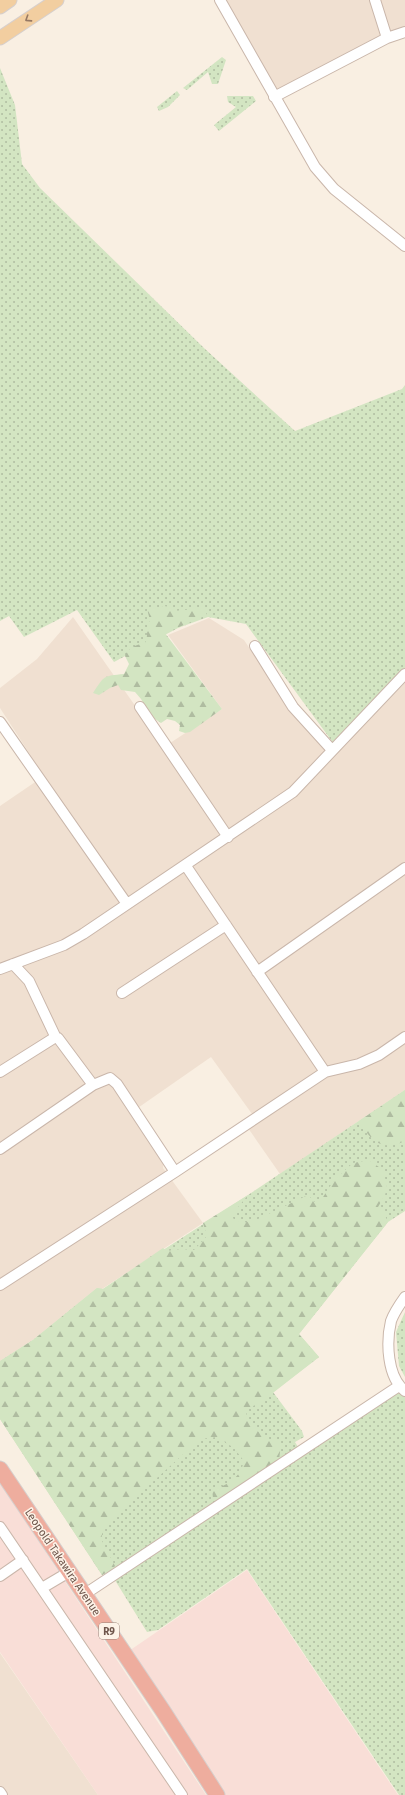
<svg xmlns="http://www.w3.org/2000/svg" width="405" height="1795" font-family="'Fira Sans',sans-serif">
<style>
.residential{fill:#f0e0d1}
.commercial{fill:#f9ded7}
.grass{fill:url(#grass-dots)}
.forest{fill:url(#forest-firs)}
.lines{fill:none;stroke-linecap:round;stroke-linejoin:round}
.minor-casing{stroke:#c9b6aa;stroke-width:12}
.major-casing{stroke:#d6cfcd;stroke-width:15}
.highway-casing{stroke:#d6cfcd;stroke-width:17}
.minor{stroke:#fff;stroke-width:10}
.major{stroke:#f2cea0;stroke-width:13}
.highway{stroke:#eead9e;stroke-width:15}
.oneway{stroke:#967964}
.labels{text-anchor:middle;stroke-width:3;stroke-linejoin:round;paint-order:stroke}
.shield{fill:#fdf3e8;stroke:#99847a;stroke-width:1}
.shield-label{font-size:10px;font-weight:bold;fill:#6e554b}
.street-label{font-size:11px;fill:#6e554b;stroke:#fdf3e8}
</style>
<defs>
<pattern id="grass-dots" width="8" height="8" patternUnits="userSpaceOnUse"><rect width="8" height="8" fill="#d3e5c2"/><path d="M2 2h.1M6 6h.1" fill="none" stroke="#afbca0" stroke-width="1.8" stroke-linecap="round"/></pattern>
<pattern id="forest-firs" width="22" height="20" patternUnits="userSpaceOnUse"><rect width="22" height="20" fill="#d3e5c2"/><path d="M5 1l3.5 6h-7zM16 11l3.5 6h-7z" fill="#afbca0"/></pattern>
</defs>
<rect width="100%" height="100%" fill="#f9efe2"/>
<path class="residential" d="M224,0H405V30L275,93Z
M73,617L164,747L222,709L168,635L209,618L244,640L292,712L333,756L405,683V1090L280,1174L248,1128L257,1121L211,1057L132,1112L164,1160L163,1168L203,1223L102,1289L97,1288L33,1340L0,1361V806L44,776L0,708V688L37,659Z
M0,1653L98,1795H0Z"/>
<path class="commercial" d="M0,1483L206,1795H98L0,1652Z
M247,1570L398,1795H222L126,1653Z"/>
<path class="grass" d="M222,57L226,60L218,84H212L208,72L187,90L183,88Z
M0,68L15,105L22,164L40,188L205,349L295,431L402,389L405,385V668L334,744L246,624L208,617L178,628L114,662L77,610L24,637L9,616L0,621Z
M177,91L180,95L168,107L159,111L157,107Z
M227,96H253L256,101L219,131L214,125L236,107L228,102Z
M405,1090V1211L388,1222L299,1334L319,1357L273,1392L302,1431L304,1437L295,1442L298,1447L152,1545L102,1575L0,1419V1361L33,1340L97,1288L103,1289L248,1195Z
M405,1312V1377L399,1366L396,1332Z
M401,1391L405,1394V1795H399L247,1569L158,1630L147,1632L113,1577Z"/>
<path class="forest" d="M152,606L159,609L163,606L171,607L174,611L204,608L207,615L165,633L222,709L190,732L185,733L179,731L180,725L175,721L167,719L161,723L152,717L141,699L135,692L121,690L118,685L110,688L99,695L93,693C105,675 103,676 124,674L129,664L125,656C128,647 137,645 145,643C149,636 145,630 150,620L147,609Z
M405,1090V1141C381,1152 371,1141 359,1121Z
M369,1160L383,1170L387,1186L385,1195L378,1207L383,1211L388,1222L299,1334L319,1357L260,1403L246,1409L247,1419L267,1441L275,1439L281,1444L279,1460L219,1502L213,1498L212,1489C228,1486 240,1478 244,1461L234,1448L217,1437L200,1439L105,1525L101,1539L115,1566L110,1571L102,1575L0,1419V1361L33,1340L97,1288L103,1289L163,1248L167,1251L181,1249L194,1250L207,1236L203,1223L248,1195L230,1217L243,1223L258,1219L308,1195L318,1205L334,1180L353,1163Z"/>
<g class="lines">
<g class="minor-casing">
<path id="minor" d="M220,0L315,167L334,189L405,246
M375,0L387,38
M274,97L387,38L405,32
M255,646L293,707L332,750
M140,707L228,837
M0,722L127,904
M186,866L325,1072
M13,964L29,981L56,1038
M0,969L64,945L83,934L293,792L405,674
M257,972L405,868
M122,993L226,925
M0,1072L54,1038H58L93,1085
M0,1149L93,1085L110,1078L117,1084L175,1172
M0,1285L175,1172L325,1072L359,1064L379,1055L405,1037
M405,1297C400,1304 394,1313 391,1321C386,1342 387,1377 405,1391
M0,1527L182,1795
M0,1576L23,1560
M42,1588L69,1572
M85,1594L399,1386
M0,1792L2,1795"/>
</g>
<g class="major-casing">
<path id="major" d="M0,7L10,0
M0,38L57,0"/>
</g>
<g class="highway-casing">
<path id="highway" d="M0,1469L163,1711L217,1795"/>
</g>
<use href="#minor" class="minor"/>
<use href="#major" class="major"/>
<use href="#highway" class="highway"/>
</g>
<defs><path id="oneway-chevron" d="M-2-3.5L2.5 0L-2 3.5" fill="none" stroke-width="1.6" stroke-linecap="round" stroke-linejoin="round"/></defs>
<use class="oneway" href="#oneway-chevron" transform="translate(28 19) rotate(147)"/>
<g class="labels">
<rect class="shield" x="99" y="1623" width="20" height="16" rx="3"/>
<g class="shield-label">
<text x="109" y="1635">R9</text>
</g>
<g class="street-label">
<text transform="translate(63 1562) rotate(56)" y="4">Leopold Takawira Avenue</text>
</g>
</g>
</svg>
